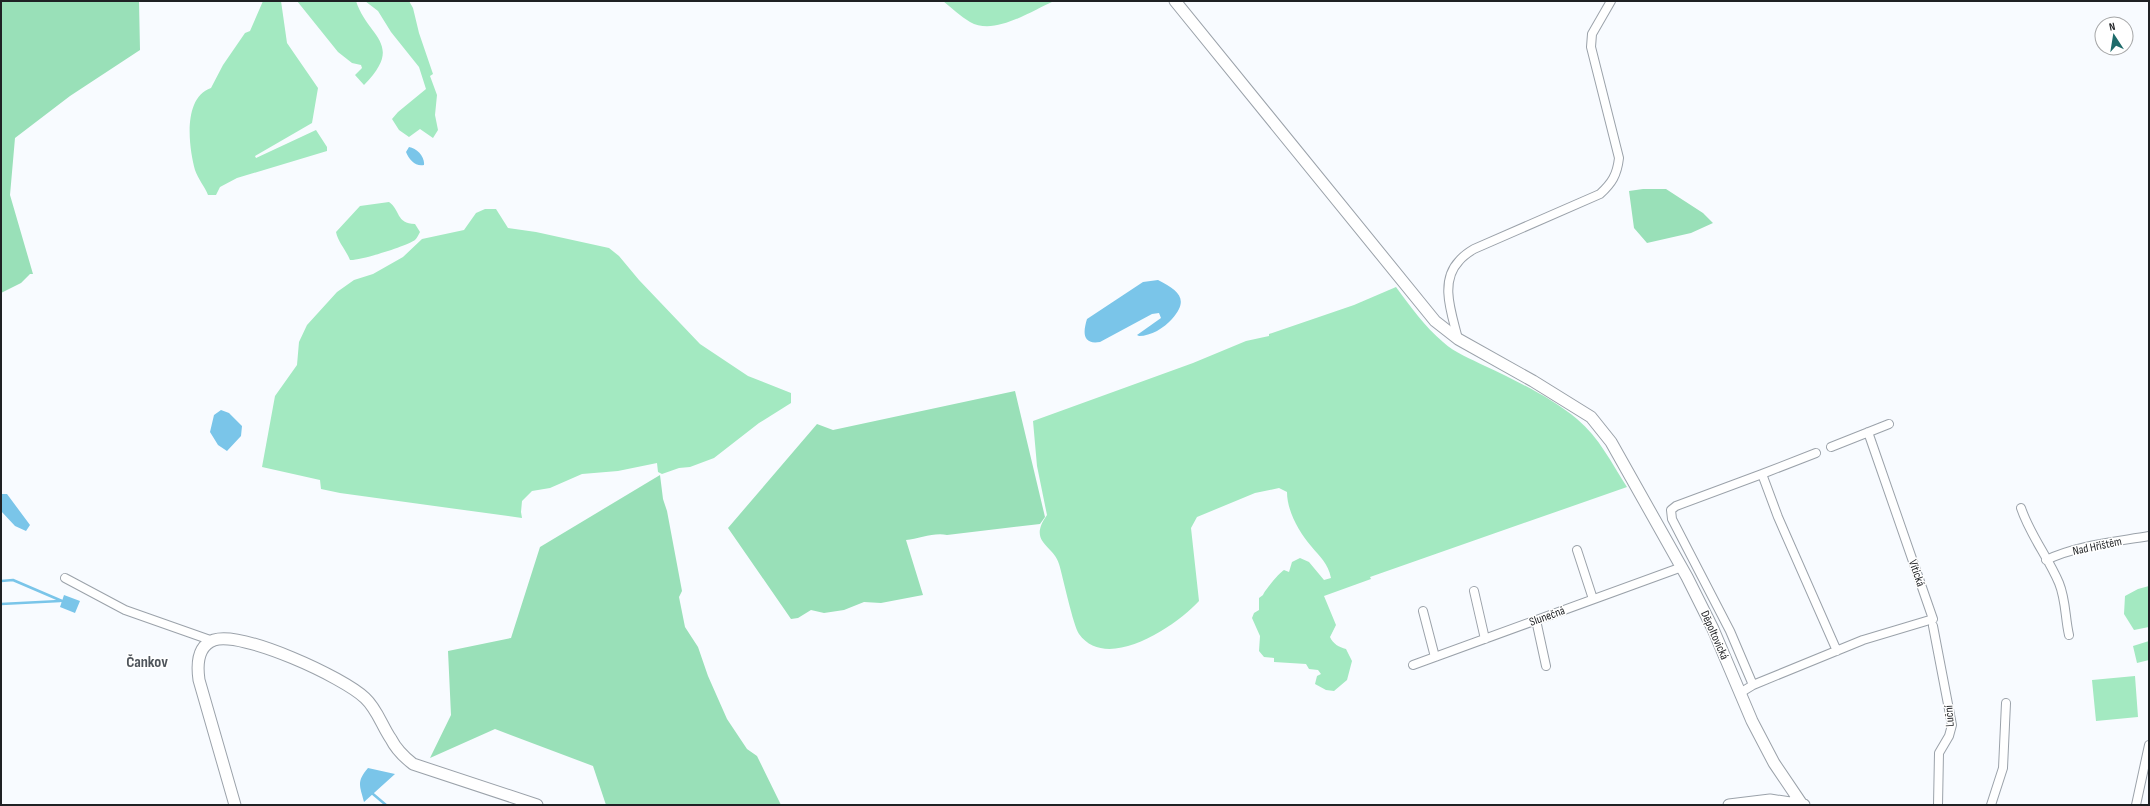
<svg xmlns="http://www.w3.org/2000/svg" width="2150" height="806" font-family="'Sofia Sans Condensed',sans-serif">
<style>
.green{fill:#a3e9c1}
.forest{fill:#99e0b8}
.water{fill:#7ac5e9}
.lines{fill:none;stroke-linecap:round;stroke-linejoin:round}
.stream{stroke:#7ac5e9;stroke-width:2.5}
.minor-casing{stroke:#9ba2aa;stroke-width:10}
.tertiary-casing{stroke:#9ba2aa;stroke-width:13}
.minor{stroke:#fff;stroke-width:8}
.tertiary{stroke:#fff;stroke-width:11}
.labels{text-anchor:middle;stroke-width:3;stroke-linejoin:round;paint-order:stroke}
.street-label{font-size:12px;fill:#1f2124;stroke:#fff}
.district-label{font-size:16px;font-weight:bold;fill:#4e545b;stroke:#fff}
</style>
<rect width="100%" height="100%" fill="#f8fbff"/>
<path class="green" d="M263,1H281L287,43L318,88L312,123L255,156L256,158L316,130L327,147V151L237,178L220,187L216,195H208C205,187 198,179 195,170C189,148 182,98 211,88L223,65L245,33L250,31Z
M297,1H356C368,38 405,43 364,85L355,75L362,68L361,65L352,63L338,52Z
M365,1H409L413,8L419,33L433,74L430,76L437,95L435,115L438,130L433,138L420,129L409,137L399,130L392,119L398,112L426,89L419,67L391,32L378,11Z
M943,1H1054C1031,11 995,36 970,22C960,16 952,8 943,1Z
M389,202C400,209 396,224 415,224L420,232C419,234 417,238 415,240C407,246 359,261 350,260C346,250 338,242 336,232L360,206Z
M485,209H496L508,228L536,232L609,248L619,256L639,280L700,344L748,376L791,393V403L759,423L714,458L690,467L679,468L662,474L658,472L657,463L618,471L582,474L550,488L532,491L522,501L521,512L522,518L340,493L321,489L320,480L262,467L275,396L297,365L299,342L307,325L337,292L354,280L373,274L403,257L422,239L464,230L476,213Z
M1396,287C1410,306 1425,327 1443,342C1455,353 1471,359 1485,366C1517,381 1550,397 1577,419C1599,437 1612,464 1627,487L1370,577L1371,579L1324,596L1336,625L1330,637C1333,644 1339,647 1346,649L1352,661L1347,680L1334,691L1326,690L1315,684L1317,676L1321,674L1318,670L1309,669L1306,664L1274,662V658L1264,657L1259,651L1260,636L1252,618L1254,613L1259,610V598L1263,595C1264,591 1280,572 1284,570L1289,572L1292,562L1300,558L1309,562L1324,580L1331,578C1328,563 1320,557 1311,546C1299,532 1287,511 1287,492L1279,488L1255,493L1197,517L1191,528L1199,601C1176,626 1107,673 1079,634C1073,625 1063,577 1059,564C1054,545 1027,543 1047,515L1037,466L1033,421L1193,363L1246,341L1269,336V334L1354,305Z
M2149,586V627L2134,630L2124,614L2125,596L2138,589Z
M2149,641V660L2137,663L2133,646Z
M2135,676L2138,717L2096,721L2092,680Z"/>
<path class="forest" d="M1,1H139L140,50L70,96L15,138L10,195L33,274H30L21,283L1,293Z
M1643,189H1666L1703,213L1713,223L1691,233L1647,243L1634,228L1629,191Z
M1015,391L1045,517L1040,524L947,535C934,532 919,539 906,540L923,595L881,603L864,602L844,610L824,613L811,610L798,618L791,619L728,528L817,424L833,430Z
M660,475L663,499L667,511L682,591L679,597L685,627L698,647L708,676L727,719L747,749L757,756L781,805H606L593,766L495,729L430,758L451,715L448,651L511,638L540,547Z"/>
<path class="water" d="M409,147C417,148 425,157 424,165C416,167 409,160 406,152Z
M1158,280C1178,290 1190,299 1172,319C1164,328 1151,336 1139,336L1137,335L1161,318L1159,313L1152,314L1100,342C1082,345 1083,332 1087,319L1143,282Z
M221,410L229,413L242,426L241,436L227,451L218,445L210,432L214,415Z
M1,494H7L30,525L26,531L15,526L1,511Z
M64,595L80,601L75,613L60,607Z
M368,768L395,774L364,802C360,786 356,782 368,768Z"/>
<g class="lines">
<path class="stream" d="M1,581L13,580L62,601
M1,604L60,601
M373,794L386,805"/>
<g class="minor-casing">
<path id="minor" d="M1458,339C1452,314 1439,282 1459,261C1463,256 1469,252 1474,249L1600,194C1612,183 1617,175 1619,158L1591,47L1592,34L1611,1
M1831,447L1889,424
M1762,474L1816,453
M2021,508C2030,535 2048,557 2059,583C2066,600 2065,618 2069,635
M1577,550L1593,599
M2046,560C2078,545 2114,542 2149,536
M65,578L125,610L213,641
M1474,591L1485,639
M1423,611L1435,657
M1536,620L1546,666
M1933,626L1952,725L1949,736L1939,753L1938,805
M1413,665L1682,567
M1753,685L1730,631L1672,519L1671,510L1676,506L1762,474L1778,517L1837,651
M1740,693L1753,685L1863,640L1933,619L1868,432
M1991,805L2003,768L2006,703
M2136,805L2149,745"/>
</g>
<g class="tertiary-casing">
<path id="tertiary" d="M1175,1L1435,321L1458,339L1533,381L1591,417L1611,442L1687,577L1713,629L1752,721L1774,763L1801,803
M235,805L199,680C197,666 197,646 214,640C243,631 343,677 365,698C377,709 382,726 391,739C396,749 404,757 413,764L537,805
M1729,805L1770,800L1804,805"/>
</g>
<use href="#minor" class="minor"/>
<use href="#tertiary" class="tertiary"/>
</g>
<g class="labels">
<g class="street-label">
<text transform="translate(2097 546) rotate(-12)" y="4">Nad Hřištěm</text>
<text transform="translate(1917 573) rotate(71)" y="4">Vitická</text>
<text transform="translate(1547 616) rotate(-20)" y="4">Slunečná</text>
<text transform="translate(1715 635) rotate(66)" y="4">Děpoltovická</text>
<text transform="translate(1949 716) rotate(-94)" y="4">Luční</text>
</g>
<g class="district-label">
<text x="147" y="667">Čankov</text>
</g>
</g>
<rect width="2150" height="806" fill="none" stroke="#1f2124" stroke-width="4"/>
<g transform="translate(2114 36) rotate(348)"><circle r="19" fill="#ffffff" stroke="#a5a6a7"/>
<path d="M0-3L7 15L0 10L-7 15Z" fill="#1e6b6a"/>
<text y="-6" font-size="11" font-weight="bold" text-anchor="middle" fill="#1f2124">N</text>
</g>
</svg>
